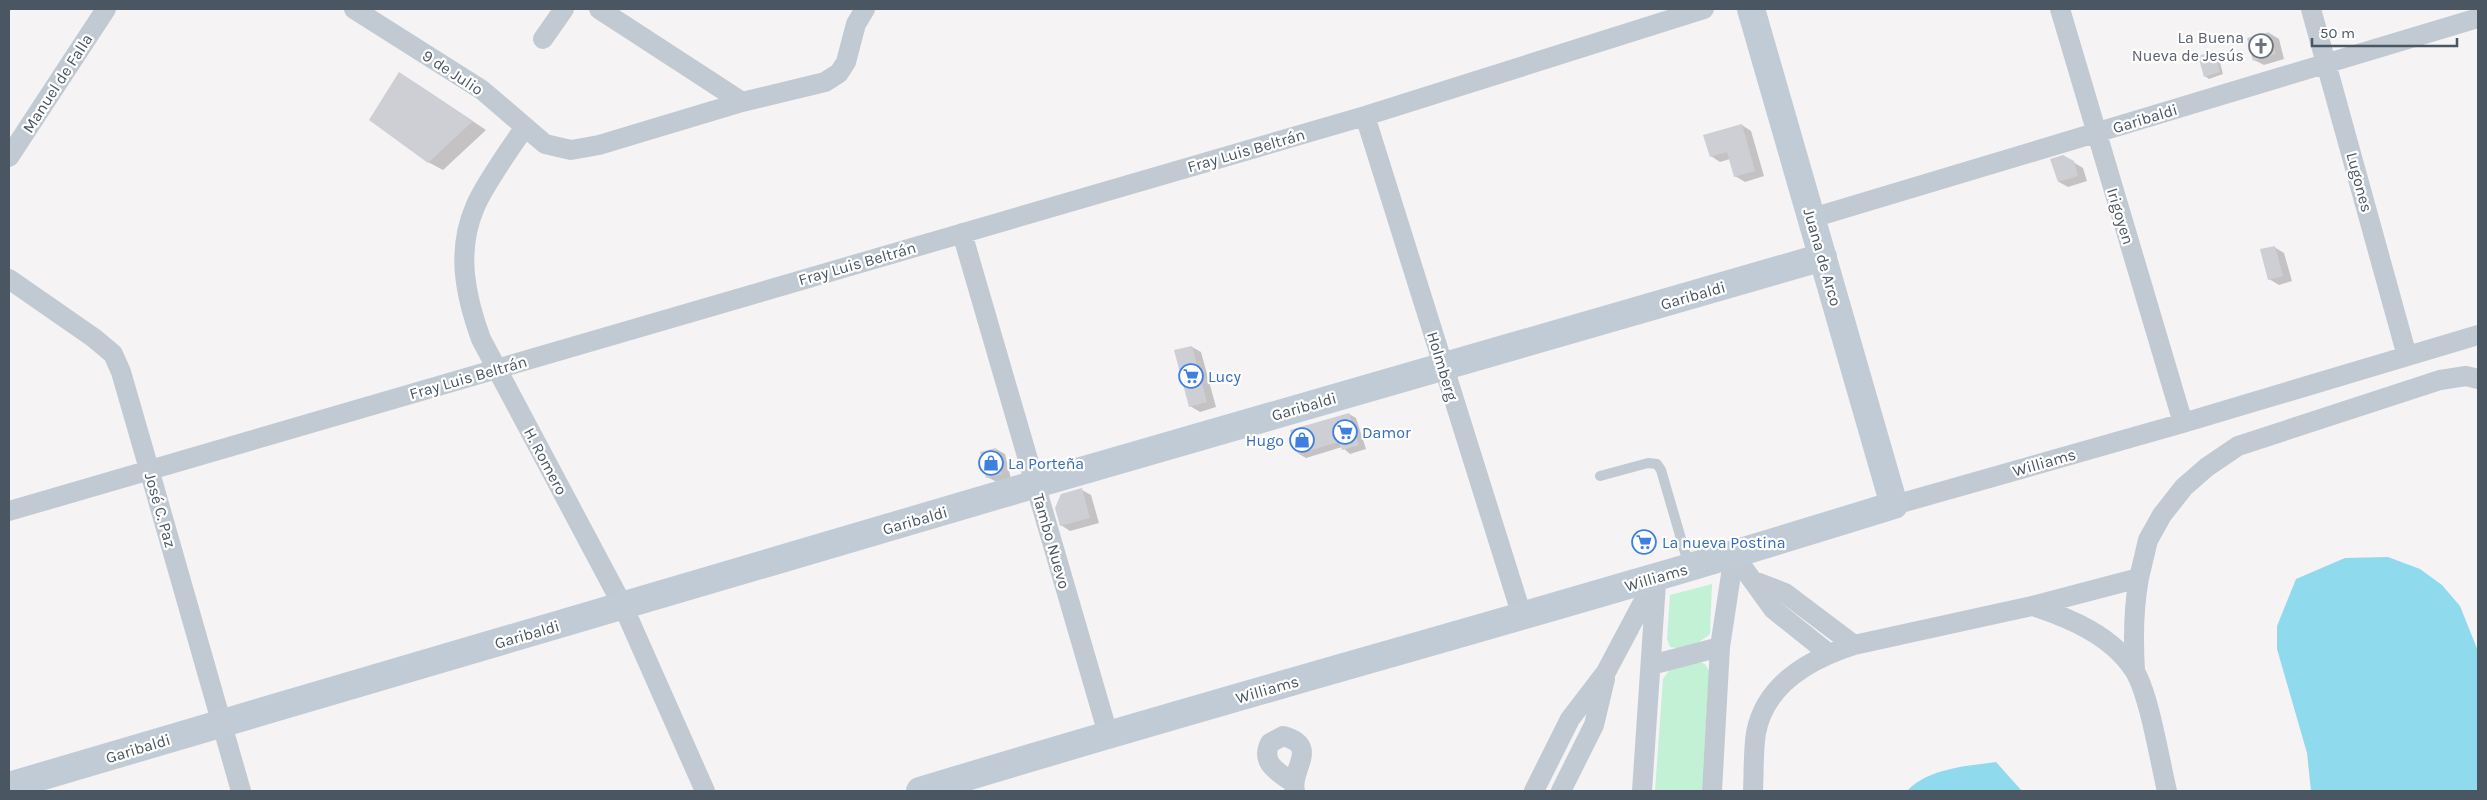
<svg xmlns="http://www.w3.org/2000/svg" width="2487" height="800" font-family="Karla,sans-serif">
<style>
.green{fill:#c3f1d5}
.water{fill:#90daee}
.shadow{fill:#0003}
.building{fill:#cdcfd5}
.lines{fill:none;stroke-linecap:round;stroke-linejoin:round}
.lane{stroke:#c1cad2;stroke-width:10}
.street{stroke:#c1cad2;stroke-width:20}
.secondary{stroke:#c1cbd6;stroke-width:28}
.labels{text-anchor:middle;stroke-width:4.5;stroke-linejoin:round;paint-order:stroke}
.worship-label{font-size:16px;fill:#5b616d;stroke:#fff;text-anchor:end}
.street-label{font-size:16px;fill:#4a5661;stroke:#fff}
.shop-label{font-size:16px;fill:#366cbe;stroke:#fff;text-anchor:start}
</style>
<rect width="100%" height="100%" fill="#f5f3f3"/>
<path class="green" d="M1712,584L1710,634C1699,643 1685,651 1670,647L1667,639L1670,595Z
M1699,662L1705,664L1709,671L1702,791H1655L1663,679L1671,668Z"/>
<path class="water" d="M2388,557L2420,569L2442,585L2460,606L2478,651V791H2311L2307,753L2277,649V626L2296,579L2345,558Z
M1996,762L2022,791H1907C1928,768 1968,766 1996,762Z"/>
<path class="shadow" d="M2269,33L2279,39L2284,59L2264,65L2254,60Z
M2213,52L2218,55L2223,74L2209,79L2205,76Z
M414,82L486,130L443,170L428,162Z
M1742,125L1751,131L1764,176L1745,182L1735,176L1730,159L1720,162L1711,156Z
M2063,156L2083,168L2087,181L2068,187L2059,182Z
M2274,247L2284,253L2292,281L2279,285L2269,279Z
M1192,347L1201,352L1216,407L1200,412L1190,406Z
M1349,414L1356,418L1366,449L1350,454L1342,447L1306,458L1299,454Z
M996,449L1005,454L1011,479L997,482L987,477Z
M1082,490L1091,495L1099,523L1070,531L1061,525Z"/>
<path class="building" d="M2269,32L2276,54L2253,61L2247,38Z
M2214,51L2220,72L2204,77L2198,56Z
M399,72L473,121L428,163L369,120Z
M1742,124L1755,171L1734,177L1727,152L1710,157L1703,135Z
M2063,155L2074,161L2078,176L2058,182L2050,159Z
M2275,246L2283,276L2268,280L2260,249Z
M1192,346L1207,402L1189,407L1174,350Z
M1349,413L1359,445L1342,450L1339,442L1298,454L1290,430Z
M996,448L1002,474L986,478L980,452Z
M1082,488L1090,518L1060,526L1055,508L1061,494Z"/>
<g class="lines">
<path class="lane" d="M1600,476L1648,463L1657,464L1661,470L1689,566"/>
<path class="street" d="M354,9L482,90L545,144L571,150L599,145L742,102L825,82L839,73L846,62L856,24L865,9
M599,9L742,102
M2060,9L2183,423
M2311,9L2407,356
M543,39L564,9
M1365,116L1522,616
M524,128C509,151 485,183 475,207C456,251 465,295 481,339L623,606L705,791
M9,157L106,9
M1812,218L2478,18
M962,233L1108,734
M9,279L94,338L113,354L121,372L149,469L241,791
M1894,505L2183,423L2478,335
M9,511L1365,116L1704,9
M1734,555L1773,609L1828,653
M1754,581L1785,593L1854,645
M2033,606C2070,618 2112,636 2134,670C2149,693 2160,762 2167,791
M1651,665L1720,647
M2135,671C2133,638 2133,610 2139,578
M1292,782C1278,772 1260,763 1270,743L1283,736C1321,746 1289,770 1295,791
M1534,791L1570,719L1606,672L1657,576
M1561,791L1594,725L1605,679
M1642,791L1656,583
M1712,791L1720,647L1734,555
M1753,791C1754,772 1753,752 1756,733C1765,684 1810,659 1854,645L2032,606L2139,578L2148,540L2162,515L2184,487L2207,467L2238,446L2440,380L2466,376L2478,379"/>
<path class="secondary" d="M9,786L1036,484L1823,257
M920,791C1244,692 1571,606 1894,505L1751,9"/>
</g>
<defs>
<g id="church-ring" transform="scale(1.25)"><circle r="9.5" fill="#fff" stroke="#6b7280" stroke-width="1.5"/><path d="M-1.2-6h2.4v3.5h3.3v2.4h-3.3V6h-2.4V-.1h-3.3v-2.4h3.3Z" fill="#6b7280"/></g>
<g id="supermarket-ring" transform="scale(1.25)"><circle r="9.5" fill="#fff" stroke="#3f7fe0" stroke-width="1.5"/><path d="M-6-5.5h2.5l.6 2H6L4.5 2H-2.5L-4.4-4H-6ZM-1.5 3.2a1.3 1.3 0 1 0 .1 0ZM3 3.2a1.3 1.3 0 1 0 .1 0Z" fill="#3f7fe0"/></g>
<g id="shop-ring" transform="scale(1.25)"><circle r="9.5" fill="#fff" stroke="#3f7fe0" stroke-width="1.5"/><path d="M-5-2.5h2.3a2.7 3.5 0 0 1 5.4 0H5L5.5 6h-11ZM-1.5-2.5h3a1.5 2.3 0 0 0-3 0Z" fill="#3f7fe0"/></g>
</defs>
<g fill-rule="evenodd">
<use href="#church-ring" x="2261" y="46"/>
<use href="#supermarket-ring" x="1191" y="376"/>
<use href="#supermarket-ring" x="1345" y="432"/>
<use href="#shop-ring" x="1302" y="440"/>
<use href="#shop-ring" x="991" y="463"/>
<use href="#supermarket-ring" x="1644" y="542"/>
</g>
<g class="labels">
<g class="worship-label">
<text x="2244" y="43">La Buena<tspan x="2244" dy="18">Nueva de Jesús</tspan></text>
</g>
<g class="street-label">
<text transform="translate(453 72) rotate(33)" y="6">9 de Julio</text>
<text transform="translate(57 83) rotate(-57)" y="6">Manuel de Falla</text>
<text transform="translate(2145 118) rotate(-17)" y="6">Garibaldi</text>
<text transform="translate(1246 150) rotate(-16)" y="6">Fray Luis Beltrán</text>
<text transform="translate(2360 182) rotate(75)" y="6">Lugones</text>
<text transform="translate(2121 216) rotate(73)" y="6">Irigoyen</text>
<text transform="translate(1823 257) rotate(74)" y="6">Juana de Arco</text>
<text transform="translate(857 263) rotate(-16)" y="6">Fray Luis Beltrán</text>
<text transform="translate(1693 295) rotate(-16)" y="6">Garibaldi</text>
<text transform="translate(1443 366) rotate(73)" y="6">Holmberg</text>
<text transform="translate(468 377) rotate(-16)" y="6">Fray Luis Beltrán</text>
<text transform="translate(1304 406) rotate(-16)" y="6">Garibaldi</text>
<text transform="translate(546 461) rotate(62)" y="6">H. Romero</text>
<text transform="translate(2044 462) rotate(-16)" y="6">Williams</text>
<text transform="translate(161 510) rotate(74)" y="6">José C. Paz</text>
<text transform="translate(915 520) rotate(-16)" y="6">Garibaldi</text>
<text transform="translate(1052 541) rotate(74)" y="6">Tambo Nuevo</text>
<text transform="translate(1656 577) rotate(-16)" y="6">Williams</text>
<text transform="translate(527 634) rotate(-16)" y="6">Garibaldi</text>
<text transform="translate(1267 689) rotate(-16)" y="6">Williams</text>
<text transform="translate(138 748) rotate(-17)" y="6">Garibaldi</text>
</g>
<g class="shop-label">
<text x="1208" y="382">Lucy</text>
<text x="1362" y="438">Damor</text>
<text x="1284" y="446" text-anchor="end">Hugo</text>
<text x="1008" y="469">La Porteña</text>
<text x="1662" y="548">La nueva Postina</text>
</g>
</g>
<rect width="2487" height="800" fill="none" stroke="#4a5661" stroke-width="20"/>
<path d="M2312 38v8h145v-8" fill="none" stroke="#4a5661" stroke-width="2.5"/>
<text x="2320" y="38" font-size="15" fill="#4a5661" stroke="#ffffff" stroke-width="4" paint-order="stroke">50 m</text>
</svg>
